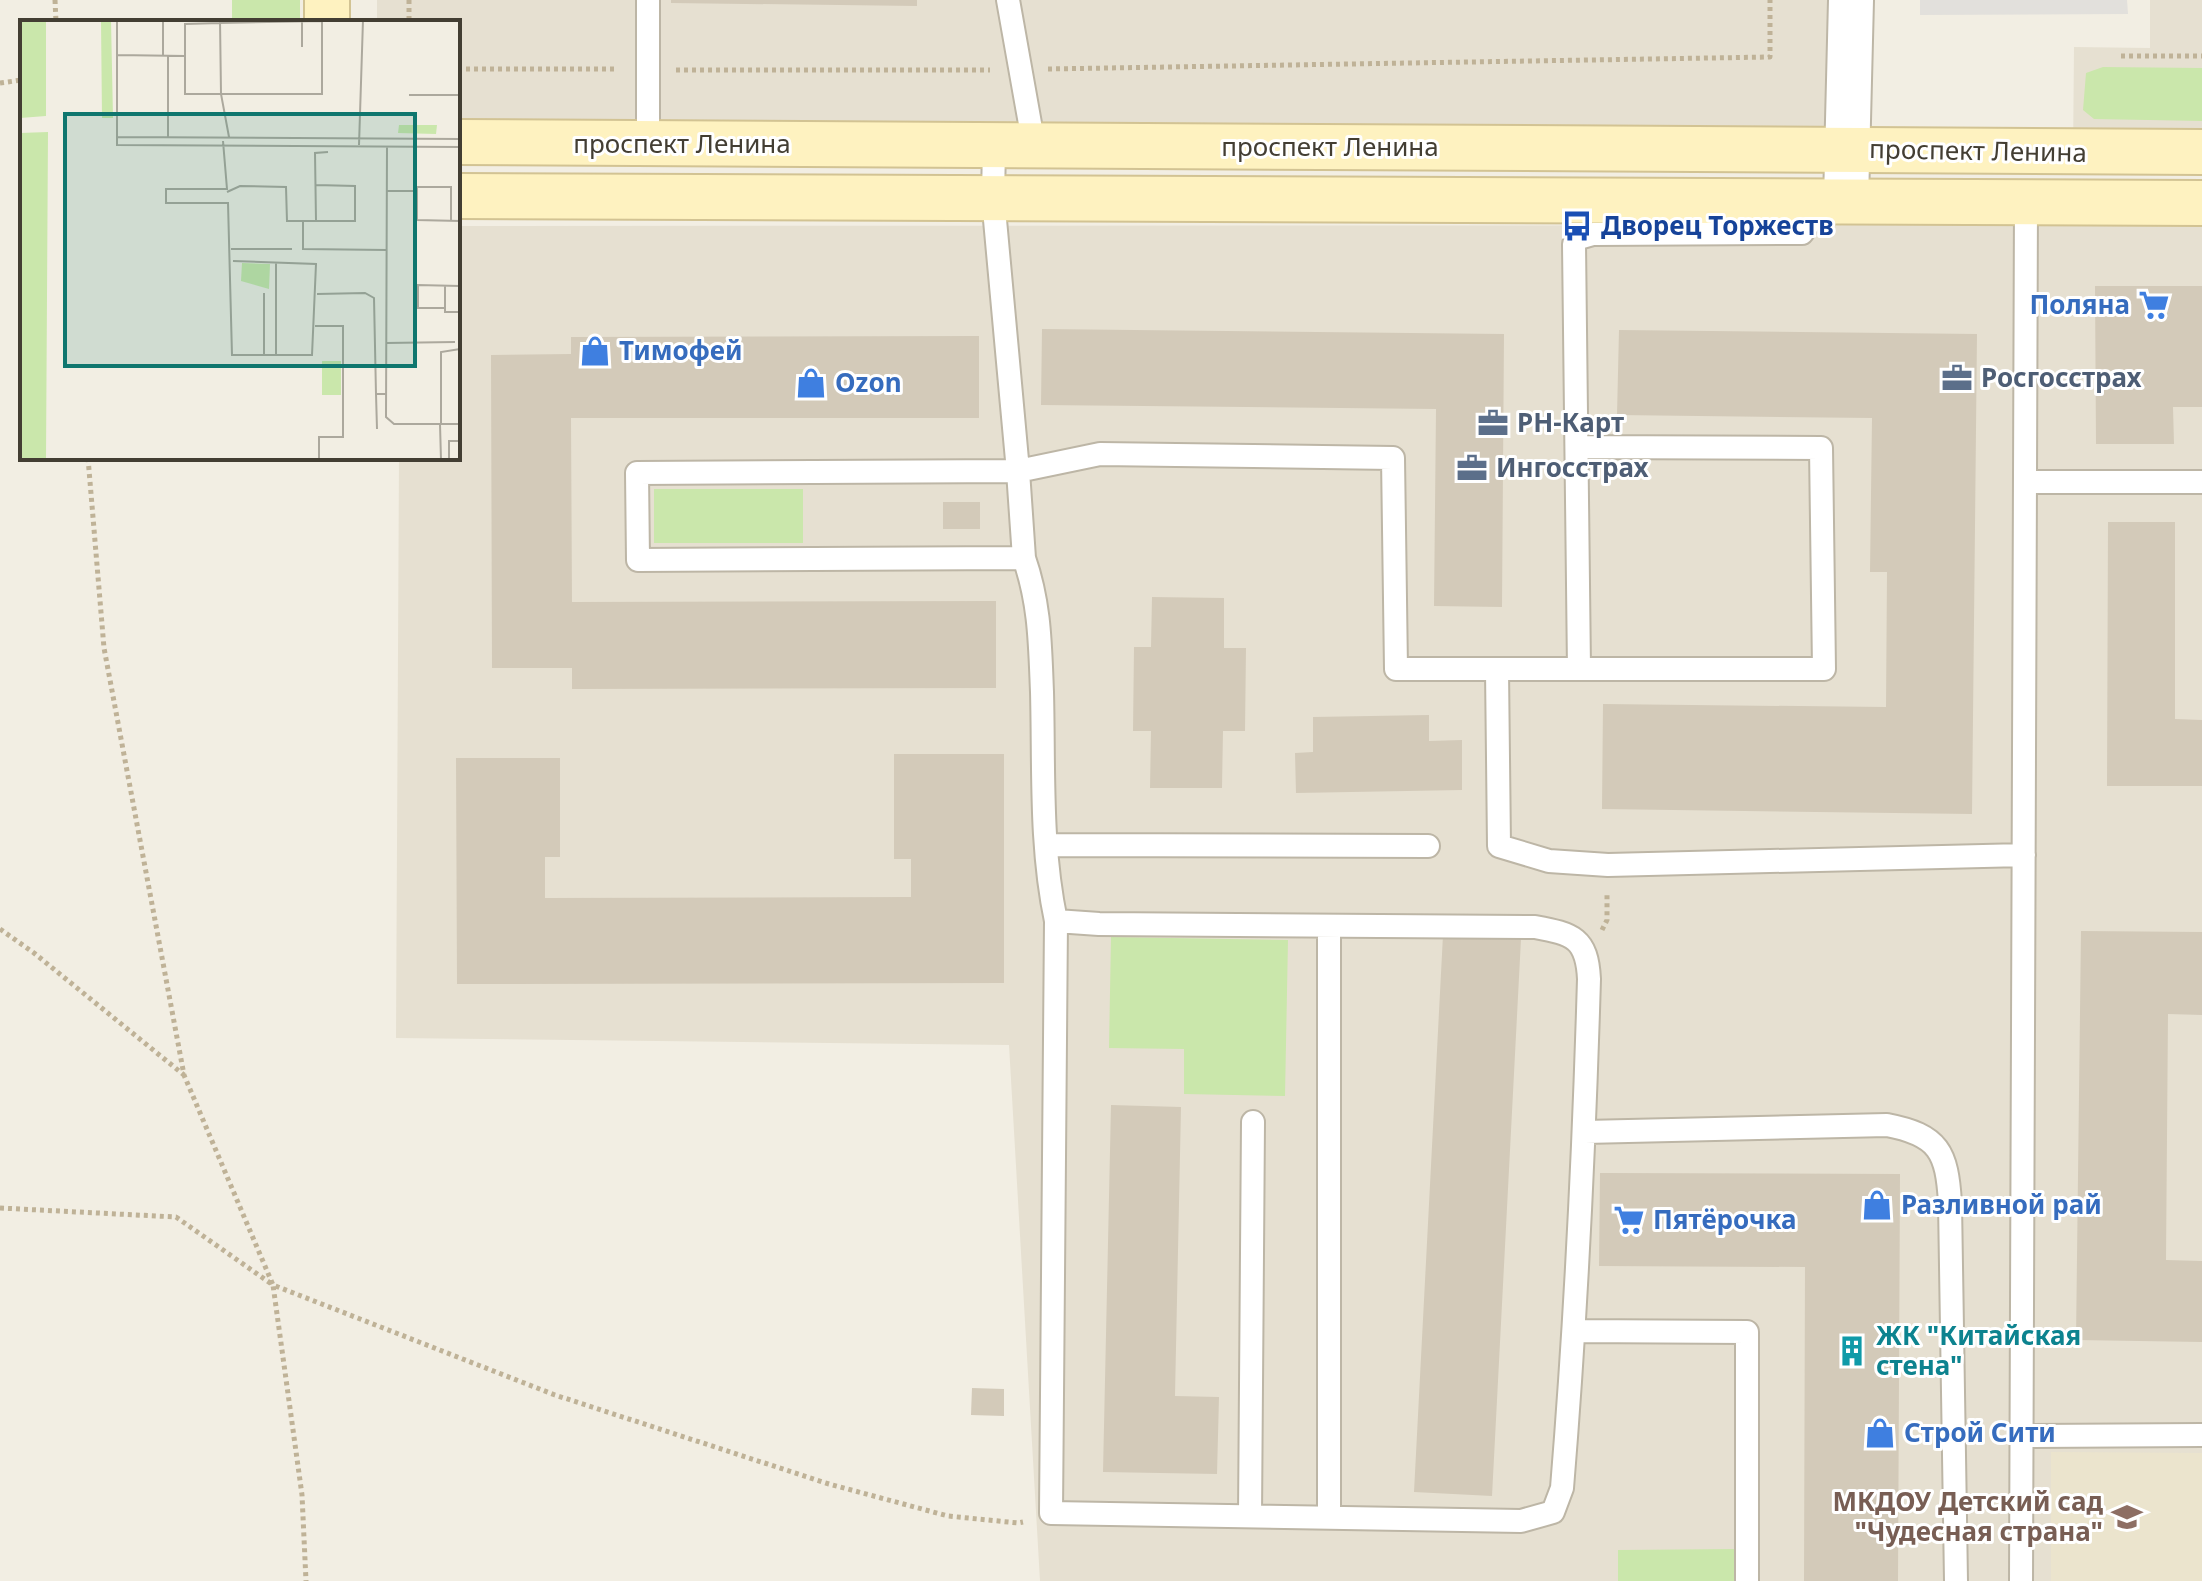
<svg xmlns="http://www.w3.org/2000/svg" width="2202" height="1581" font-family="'Noto Sans',sans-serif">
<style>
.residential{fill:#e6e0d1}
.education{fill:#ebe4cd}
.green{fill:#cae7ab}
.parking{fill:#e2e0dc}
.building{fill:#d3cab9}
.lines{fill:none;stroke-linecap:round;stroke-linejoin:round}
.service-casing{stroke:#bdb6a6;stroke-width:26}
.minor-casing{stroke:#bdb6a6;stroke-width:48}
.secondary-casing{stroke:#d2c393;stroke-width:48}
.path{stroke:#bfb297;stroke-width:5;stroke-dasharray:4 4;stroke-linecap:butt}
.service{stroke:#fff;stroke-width:22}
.minor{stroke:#fff;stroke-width:44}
.secondary{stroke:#fef2c0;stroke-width:44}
.labels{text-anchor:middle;stroke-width:6;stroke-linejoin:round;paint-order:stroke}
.street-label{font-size:26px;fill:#433e33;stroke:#fff}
.transit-label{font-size:26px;font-weight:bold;fill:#164399;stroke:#fff;text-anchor:start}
.shop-label{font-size:26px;font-weight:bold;fill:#366cbe;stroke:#fff;text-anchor:start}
.service-label{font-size:26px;font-weight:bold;fill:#4e5e75;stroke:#fff;text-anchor:start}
.culture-label{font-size:26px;font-weight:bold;fill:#0d838f;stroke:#fff;text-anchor:start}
.education-label{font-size:26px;font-weight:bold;fill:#785e54;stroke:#fff;text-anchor:end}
.inset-road{fill:none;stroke:#aca89d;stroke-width:2}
.view{fill:#0f766e;fill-opacity:0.15;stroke:#0f766e;stroke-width:4}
.inset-edge{fill:none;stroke:#433e33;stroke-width:4}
</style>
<rect width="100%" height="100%" fill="#f2eee3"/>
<path class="residential" d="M377,0H1839L1841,147L458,128V22H377Z
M2150,0H2202V157L2073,156L2074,47L2150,48Z
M2202,225V1581H1040L1009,1045L396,1038L399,458H458V226Z"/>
<path class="education" d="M2051,1452L2202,1453V1581H2051Z"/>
<path class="green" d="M232,0H300V21L232,22Z
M2103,67L2202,68V121L2094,119L2083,110L2086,73Z
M654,489H803V543H654Z
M1111,937L1288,940L1285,1096L1184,1094V1049L1109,1048Z
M1737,1549V1581H1618V1550Z"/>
<path class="parking" d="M1920,0H2127L2128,14L1920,15Z"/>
<path class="building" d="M671,0H917V6L671,3Z
M2095,286H2202V407H2173L2174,444H2096Z
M1042,329L1504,334L1502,607L1434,606L1436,409L1041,405Z
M1619,330L1977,334L1972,814L1602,809L1603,704L1886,707L1887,572H1870L1872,418L1617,415Z
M979,336V418H571L572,602L996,601V688L572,689V668H492L491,355L571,354V337Z
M943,502H980V529H943Z
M2108,522H2175V719L2202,720V786H2107Z
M1152,597L1224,598V648H1246L1245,731H1223L1222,788H1150L1151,731H1133L1134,647H1151Z
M1429,715V741L1462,740V790L1296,793L1295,753L1313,752V717Z
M894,754H1004V983L457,984L456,758H560V857H545V898L911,897V859H894Z
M2081,931L2202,932V1015L2168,1014L2166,1260L2202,1261V1342L2076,1340Z
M1443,935L1521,939L1492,1496L1414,1492Z
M1111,1105L1181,1107L1175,1396L1219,1397L1217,1474L1103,1472Z
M1600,1173L1900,1174L1898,1581H1804L1805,1267L1599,1266Z
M972,1388L1004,1389V1416L971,1415Z"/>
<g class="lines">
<g class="service-casing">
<path id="service" d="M1008,0L1034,146
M648,143V0
M994,146L993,198L1018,471L637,473L638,560L1024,558C1040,604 1040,644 1042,692C1044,768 1040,846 1056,921L1051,1513L1521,1521L1553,1512L1562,1488C1576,1318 1584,1149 1589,979C1587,938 1573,934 1535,927L1099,924L1056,921
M2025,482H2202
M1024,558L1018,471L1100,454L1393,458L1396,669H1824L1821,448L1577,447
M1579,669L1574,244L1579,238L1593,234L1802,233L1809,223V202
M1497,670L1499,846L1549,861L1608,865L2024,855
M1046,845L1428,846
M1329,926V1517
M1585,1132L1887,1125C1939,1135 1947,1152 1950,1203L1956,1581
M1575,1331L1747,1332V1581
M2021,1436L2202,1435
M1250,1516L1253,1122
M2021,1581L2026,202"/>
</g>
<g class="minor-casing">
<path id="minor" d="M1846,201L1851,0"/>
</g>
<g class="secondary-casing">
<path id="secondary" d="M327,0V22
M458,142L2202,152
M458,196L2202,203"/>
</g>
<path class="path" d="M55,0L56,22
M409,0V22
M2121,56H2202
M458,69H618
M1048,69L1770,57V0
M676,70H990
M0,83L22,80
M88,458L104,648L184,1075L273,1285L555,1395L829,1484L948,1516L1018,1523L1023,1522
M0,929L34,953L184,1075
M1602,930L1607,920V893
M0,1208L176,1217L273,1285L302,1495L306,1581"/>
<use href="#service" class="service"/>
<use href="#minor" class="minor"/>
<use href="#secondary" class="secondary"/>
</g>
<defs>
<g id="bus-bare" transform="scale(2.4)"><path d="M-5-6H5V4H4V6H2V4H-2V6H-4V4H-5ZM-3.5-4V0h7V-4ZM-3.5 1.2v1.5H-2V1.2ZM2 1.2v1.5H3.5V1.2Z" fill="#1a4fb4" stroke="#fff" stroke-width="2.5" paint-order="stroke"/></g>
<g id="supermarket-bare" transform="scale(2.4)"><path d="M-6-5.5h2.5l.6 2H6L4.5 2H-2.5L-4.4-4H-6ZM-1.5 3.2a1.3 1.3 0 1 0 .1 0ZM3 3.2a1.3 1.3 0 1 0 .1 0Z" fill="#3f7fe0" stroke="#fff" stroke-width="2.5" paint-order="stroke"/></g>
<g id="shop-bare" transform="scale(2.4)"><path d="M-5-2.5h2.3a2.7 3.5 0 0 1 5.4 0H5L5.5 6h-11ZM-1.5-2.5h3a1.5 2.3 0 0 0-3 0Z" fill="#3f7fe0" stroke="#fff" stroke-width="2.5" paint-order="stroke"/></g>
<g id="office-bare" transform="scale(2.4)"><path d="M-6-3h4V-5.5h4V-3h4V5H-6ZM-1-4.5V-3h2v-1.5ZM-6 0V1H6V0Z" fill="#5c6f8a" stroke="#fff" stroke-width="2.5" paint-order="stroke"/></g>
<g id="building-bare" transform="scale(2.4)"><path d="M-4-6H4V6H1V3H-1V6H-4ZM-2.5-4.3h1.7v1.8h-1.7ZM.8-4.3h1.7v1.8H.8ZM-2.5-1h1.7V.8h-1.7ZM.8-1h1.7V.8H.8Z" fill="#0f9aa8" stroke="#fff" stroke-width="2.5" paint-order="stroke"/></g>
<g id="school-bare" transform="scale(2.4)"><path d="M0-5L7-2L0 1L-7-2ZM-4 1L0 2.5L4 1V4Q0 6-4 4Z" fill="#8d6e63" stroke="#fff" stroke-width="2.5" paint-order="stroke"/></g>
</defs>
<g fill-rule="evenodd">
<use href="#bus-bare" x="1577" y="226"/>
<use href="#supermarket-bare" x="2154" y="305"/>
<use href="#shop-bare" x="595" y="351"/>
<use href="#office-bare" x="1957" y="378"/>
<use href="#shop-bare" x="811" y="383"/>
<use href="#office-bare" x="1493" y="423"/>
<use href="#office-bare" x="1472" y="468"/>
<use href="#shop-bare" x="1877" y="1205"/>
<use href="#supermarket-bare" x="1629" y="1220"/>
<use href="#building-bare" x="1852" y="1351"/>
<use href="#shop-bare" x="1880" y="1433"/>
<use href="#school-bare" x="2127" y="1517"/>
</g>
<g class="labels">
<g class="street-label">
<text x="682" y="153">проспект Ленина</text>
<text x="1330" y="156">проспект Ленина</text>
<text transform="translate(1978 151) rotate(1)" y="9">проспект Ленина</text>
</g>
<g class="transit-label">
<text x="1601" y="235">Дворец Торжеств</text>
</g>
<g class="shop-label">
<text x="2130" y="314" text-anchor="end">Поляна</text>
<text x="619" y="360">Тимофей</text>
<text x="835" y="392">Ozon</text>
<text x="1901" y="1214">Разливной рай</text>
<text x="1653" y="1229">Пятёрочка</text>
<text x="1904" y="1442">Строй Сити</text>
</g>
<g class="service-label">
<text x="1981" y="387">Росгосстрах</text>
<text x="1517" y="432">РН-Карт</text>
<text x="1496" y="477">Ингосстрах</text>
</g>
<g class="culture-label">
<text x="1876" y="1345">ЖК "Китайская<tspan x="1876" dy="30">стена"</tspan></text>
</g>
<g class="education-label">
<text x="2103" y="1511">МКДОУ Детский сад<tspan x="2103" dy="30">"Чудесная страна"</tspan></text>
</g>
</g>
<g transform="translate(20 20)">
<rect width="440" height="440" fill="#f2eee3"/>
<path d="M0,0H26V96L0,98ZM81,0H91L93,98H82ZM379,105H417L416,114L378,113ZM28,112L26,440H0V113ZM222,243L250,244L249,269L221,261ZM302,341H321V375H302Z" fill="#cae7ab"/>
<path class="inset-road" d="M97,0V125L440,127M200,0L201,74L209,117M302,0V74H165V4L200,3L302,1H343M282,27V0M97,35L165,36M143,36V0M389,75H440M97,117L440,119M148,117V36M203,121L207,169H146V183H208L212,335H292L296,244L213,241M339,125L343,0M367,126L366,397L374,404H440M367,171H397M207,172L220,166L266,167L267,201H335V166L296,165M283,201V229L367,230M296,201L295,133L308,132M431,201V167H397V200L440,201M211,229H272M256,242V336M425,265V292H440M297,274L345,273L354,278L356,374H366M425,288H398V265L440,266M295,306H323V417H299V440M366,323L435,322M244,335V273M356,374L357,409M420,404L421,440M421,404V332L440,329M429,440V421H440"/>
<path class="view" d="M45,94H395V346H45Z"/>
<rect width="440" height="440" class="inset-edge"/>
</g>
</svg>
